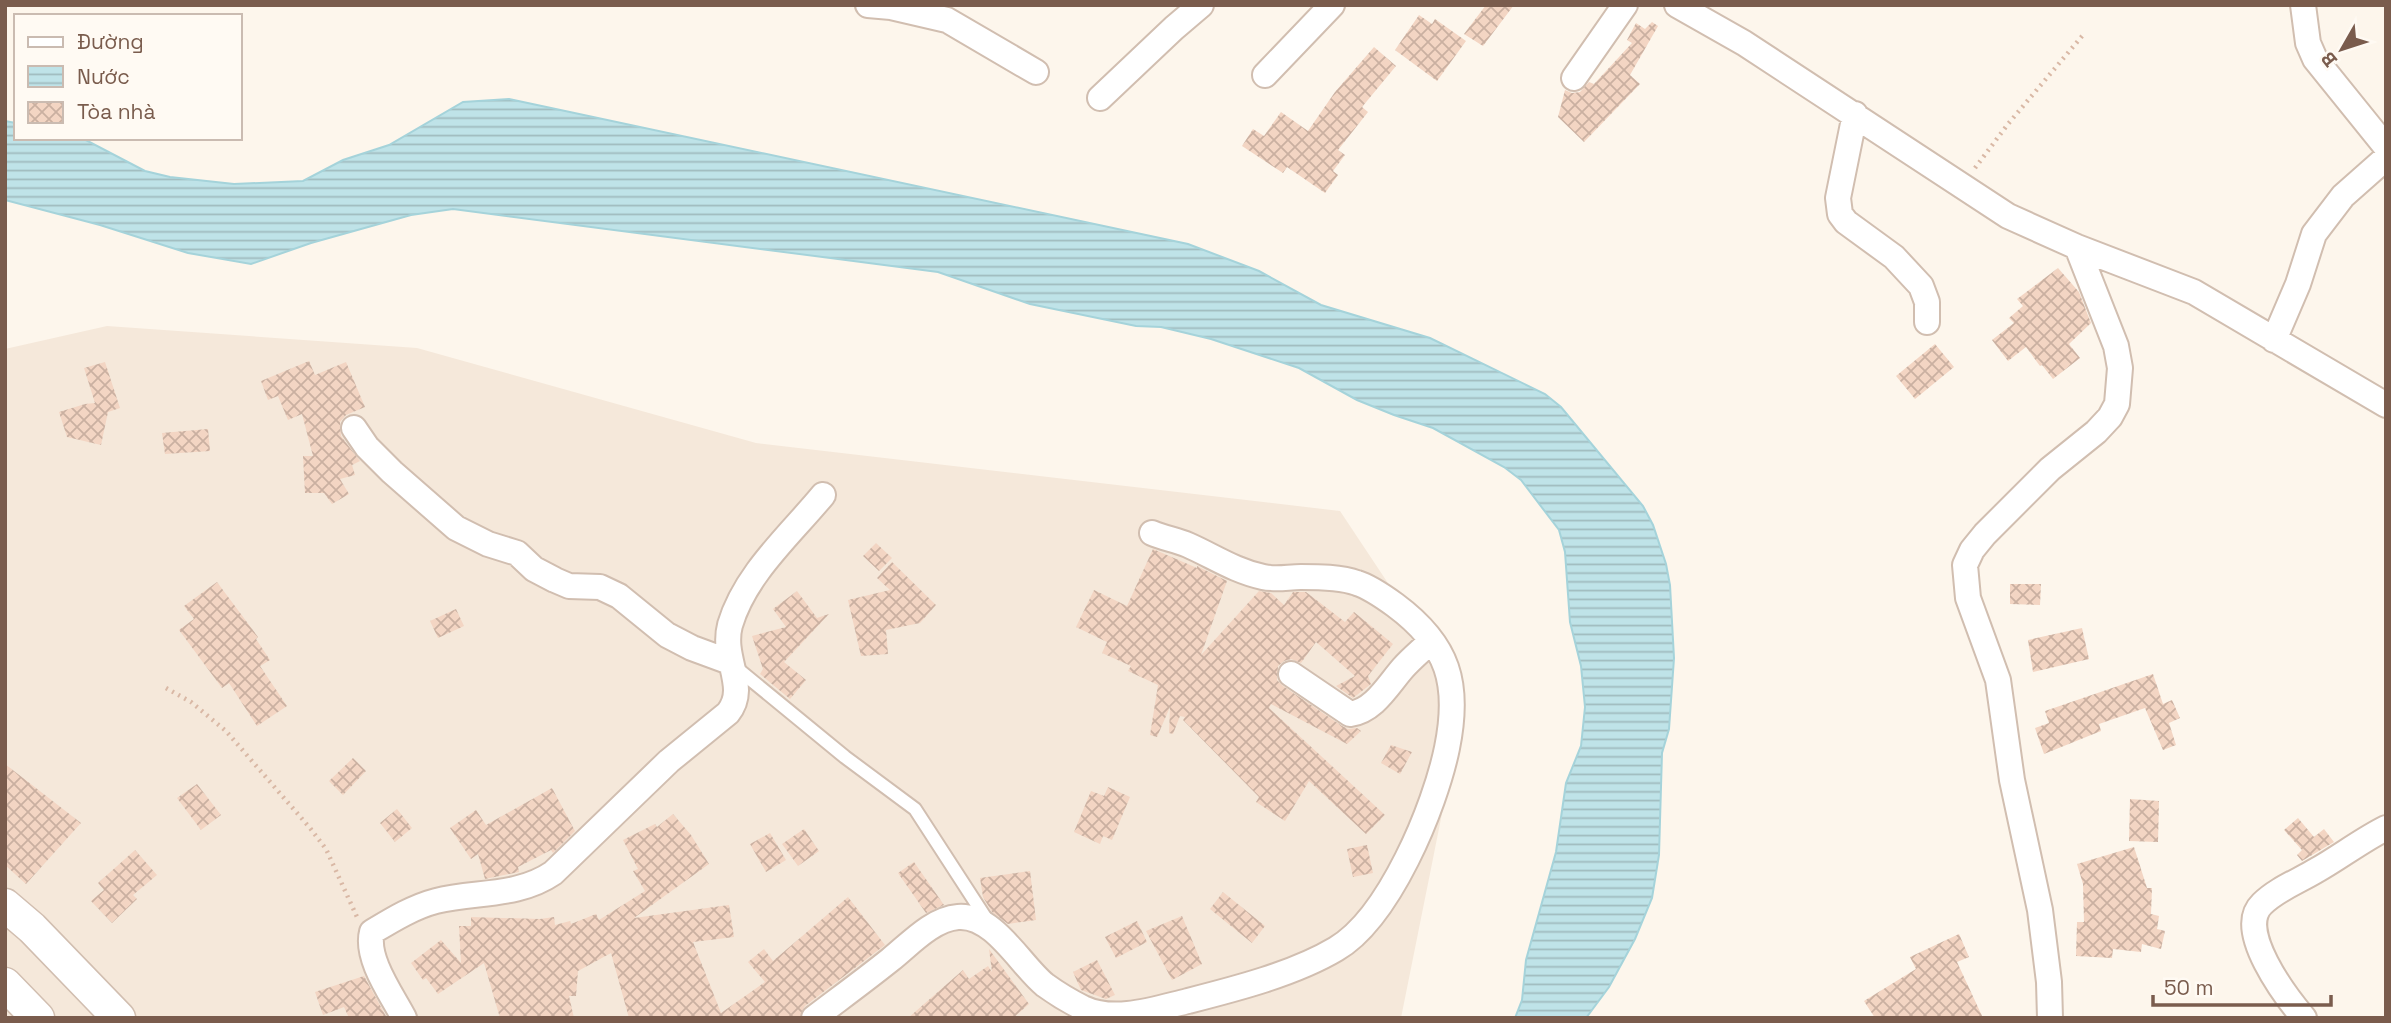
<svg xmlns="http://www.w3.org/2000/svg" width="2391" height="1023" font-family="'Space Grotesk',sans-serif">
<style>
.residential{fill:#f5e8da}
.water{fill:url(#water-rules);stroke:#a5d3da;stroke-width:2}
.building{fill:url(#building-cross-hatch)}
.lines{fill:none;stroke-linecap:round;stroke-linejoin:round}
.service-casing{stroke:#d1beb0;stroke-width:16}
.minor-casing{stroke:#d1beb0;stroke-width:28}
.tertiary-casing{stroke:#d1beb0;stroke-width:35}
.path{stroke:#d9b8a5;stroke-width:4.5;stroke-dasharray:2 5;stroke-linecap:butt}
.service{stroke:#fff;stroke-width:12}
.minor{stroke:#fff;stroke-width:24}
.tertiary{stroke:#fff;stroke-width:32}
</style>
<defs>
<pattern id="water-rules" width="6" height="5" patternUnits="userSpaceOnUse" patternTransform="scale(1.75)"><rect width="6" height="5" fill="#bfe3e8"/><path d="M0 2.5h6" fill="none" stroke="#a0bbbe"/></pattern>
<pattern id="building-cross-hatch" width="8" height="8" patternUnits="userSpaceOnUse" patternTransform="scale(1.75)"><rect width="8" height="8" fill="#f3d5c3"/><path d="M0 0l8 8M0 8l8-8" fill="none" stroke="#cab0a1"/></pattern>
</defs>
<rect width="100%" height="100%" fill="#fdf6ec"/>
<path class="residential" d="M107,326L417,348L756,443L1340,511L1465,699L1401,1018H5V349Z"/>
<path class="water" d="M509,99L1188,244L1259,271L1321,305L1430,338L1545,394L1561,407L1643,506L1653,525L1666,564L1670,585L1674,658L1669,729L1662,753L1659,855L1652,898L1635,939L1609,987L1586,1018H1515L1522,1000L1526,960L1556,852L1566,783L1581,746L1585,707L1581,666L1570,622L1565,552L1559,530L1521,480L1504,467L1433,428L1394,415L1357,400L1299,368L1211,339L1161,327L1136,326L1030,304L938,272L453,209L411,215L311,243L251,264L188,253L100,225L5,200V121L16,123V138H82L145,171L170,177L234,184L303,181L343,160L389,145L463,102Z"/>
<path class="building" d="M1486,5H1514L1483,46L1464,34Z
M1419,15L1432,24L1435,19L1466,41L1437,81L1395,50Z
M1652,22L1658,26L1630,75L1640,84L1584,142L1558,117L1565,90L1572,93L1580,92L1589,82L1594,84L1632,43L1627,40L1636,23L1645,29Z
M1374,47L1396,66L1362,107L1368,112L1338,150L1345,155L1333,171L1338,175L1325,193L1287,167L1283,173L1242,146L1253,129L1264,136L1281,112L1308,131L1335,92Z
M2058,268L2079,292L2091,323L2069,344L2080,358L2053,379L2042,365L2040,366L2026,347L2008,361L1992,340L2014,323L2009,318L2023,306L2017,299Z
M1935,344L1954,367L1915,399L1896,376Z
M309,361L315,375L346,362L365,407L346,415L340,422L341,436L360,461L352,465L355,475L340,479L349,494L332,504L324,493H305L303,456H313L302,414L288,420L278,396L268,400L261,381Z
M105,362L120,408L108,412L101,445L67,437L59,412L85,404L95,403L84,368Z
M208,429L210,451L165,454L162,433Z
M876,543L892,558L879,571L863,556Z
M1153,549L1197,568V566L1227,581L1201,655L1259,591L1271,593L1284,605L1293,592H1306L1345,622L1354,612L1393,644L1368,676L1371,684L1353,698L1336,686L1355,676L1316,642L1301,663L1291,659L1284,661L1278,666L1277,680L1283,686L1342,726L1348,729L1357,728L1361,731L1347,744L1271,704L1269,708L1385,815L1366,834L1309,781L1285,821L1256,802L1259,797L1183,720L1185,717L1180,716L1173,734L1169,733L1170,707L1157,737L1150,735L1158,685L1128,671L1131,666L1102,653L1107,642L1076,627L1094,590L1127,606Z
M892,562L936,605L920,623L886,630L888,654L861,656L848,600L890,590L877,578Z
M217,582L258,637L256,639L270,660L260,666L287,706L257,726L229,683L222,688L179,630L194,619L184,606Z
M2010,584H2041L2040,605L2010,604Z
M797,591L817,618L829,614L784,662L806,680L790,699L760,674L763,669L752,636L786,627L773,609Z
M456,609L464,626L438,638L430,621Z
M2082,628L2089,659L2033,672L2028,640Z
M2153,674L2163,704L2172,700L2180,718L2169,723L2176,745L2163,750L2145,708L2099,724L2101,731L2044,754L2035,728L2049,723L2045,711Z
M1391,745L1412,752L1400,774L1381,763Z
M353,758L366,771L343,795L329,781Z
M5,764L81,823L26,884L5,865Z
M197,784L221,815L201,830L177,798Z
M1108,787L1130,797L1112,840L1103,836L1100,844L1074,832L1091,791L1104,796Z
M552,788L575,831L553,853L551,850L518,867L519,872L485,879L478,854L471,859L450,828L476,810L486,825Z
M2130,799L2159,801L2158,842L2129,841Z
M397,809L412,828L395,842L380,823Z
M673,814L691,835L709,864L634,918L729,905L734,937L693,942L721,1013L765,982L748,962L764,949L773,961L848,897L885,945L805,1006L799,1018H629L611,953L578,971L576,996H569L574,1018H500L484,963L438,994L426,978L423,980L411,963L441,940L461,963L459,926H471V917L540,919L554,917L555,925L570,921L571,924L596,914L599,920L645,891L633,871L638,869L623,840L655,824L657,827Z
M2298,818L2314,837L2324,829L2334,842L2302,861L2297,855L2302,850L2284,830Z
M804,829L819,851L798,866L782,844Z
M770,833L786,860L766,872L750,844Z
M1367,845L1373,873L1353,877L1347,849Z
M2134,847L2147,888H2152L2151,914L2159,916L2157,929L2165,931L2161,949L2142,944L2141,952L2113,949L2112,958L2076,956L2077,922H2084L2083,884L2077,864Z
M135,850L157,875L133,895L137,899L112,923L91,901L104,890L98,883Z
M914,862L944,905L926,913L898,873Z
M1030,871L1036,920L1008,924L992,912L983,897L980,878Z
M1223,892L1265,926L1252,943L1210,909Z
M1182,916L1202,964L1172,980L1146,931Z
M1137,921L1147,942L1116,958L1105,937Z
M1959,934L1969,957L1957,962L1983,1018H1875L1864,1001L1916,969L1910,957Z
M989,949L1029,1004L1013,1018H908L963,970L969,979L988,966L992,972Z
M1097,960L1115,995L1106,999L1081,990L1073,972Z
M364,976L387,1018H349L344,1007L323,1015L315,992Z"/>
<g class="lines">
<g class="service-casing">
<path id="service" d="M734,666L845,757L915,809L987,920"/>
</g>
<g class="minor-casing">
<path id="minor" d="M868,5L891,7L947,20L1036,72
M1677,5L1744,43L2008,216L2077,247L2194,292L2386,405
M2303,5L2308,43L2315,59L2386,147
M1265,75L1332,5
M1574,78L1625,5
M1100,98L1174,28L1201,5
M1855,114L1838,198L1840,214L1846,222L1894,257L1921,286L1927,302V322
M2274,340L2298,284L2314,234L2343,196L2386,158
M354,428L367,447L392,472L456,528L488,544L517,553L534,569L555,580L569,586L600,587L619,596L667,635L692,648L730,662
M1291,674L1350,714C1374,711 1388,685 1403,668C1412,658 1422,650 1431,641
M404,1018C392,995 365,958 372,932C392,920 413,907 436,901C476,891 518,897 553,873L669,761L728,713C749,687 721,659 730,625C745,574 790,535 823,495
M814,1018C839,999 865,980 890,960C909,945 932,919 958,917C994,914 1021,966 1045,985C1056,993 1071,1002 1083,1008C1115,1023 1155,1009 1188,1001C1235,989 1294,974 1336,949C1389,918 1435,807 1447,748C1460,684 1449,645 1395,605C1384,597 1370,587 1357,583C1341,577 1318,577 1301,577C1288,577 1276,580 1263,577C1235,571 1213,556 1188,545C1176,540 1164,538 1152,533
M2050,1018L2049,982L2040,910L2012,780L1998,680L1968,598L1965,565L1972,550L1985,534L2050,469L2096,432L2110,417L2117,404L2120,368L2116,346L2077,247
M2304,1018C2286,997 2235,930 2262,904C2277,889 2299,881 2317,870C2340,857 2362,840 2386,828"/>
</g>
<g class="tertiary-casing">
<path id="tertiary" d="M5,905L32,928L119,1018
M5,984L38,1018"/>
</g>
<path class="path" d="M1975,168L2008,124L2083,35
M166,688L191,702L226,731L310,828L326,849L357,917"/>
<use href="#service" class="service"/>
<use href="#minor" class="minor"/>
<use href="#tertiary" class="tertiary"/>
</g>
<rect width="2391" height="1023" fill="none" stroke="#7a5c4d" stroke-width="14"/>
<rect x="14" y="14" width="228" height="126" fill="#fffaf3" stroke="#cabbb1" stroke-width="2"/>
<rect x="28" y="37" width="35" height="10" fill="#ffffff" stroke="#cabbb1" stroke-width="2"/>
<text x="77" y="49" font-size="21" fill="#7a5c4d">Đường</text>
<rect x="28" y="66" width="35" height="21" fill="url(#water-rules)" stroke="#cabbb1" stroke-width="2"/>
<text x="77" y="84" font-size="21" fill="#7a5c4d">Nước</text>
<rect x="28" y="102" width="35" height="21" fill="url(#building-cross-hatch)" stroke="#cabbb1" stroke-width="2"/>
<text x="77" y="119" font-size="21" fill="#7a5c4d">Tòa nhà</text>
<g transform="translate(2342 49) rotate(231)" stroke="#fffaf3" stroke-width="5" paint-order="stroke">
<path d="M0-5L12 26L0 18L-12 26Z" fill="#7a5c4d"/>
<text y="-10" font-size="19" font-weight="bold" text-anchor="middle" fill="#7a5c4d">B</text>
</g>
<path d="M2153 995v10h178v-10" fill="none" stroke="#7a5c4d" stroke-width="3.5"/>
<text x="2164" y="995" font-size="21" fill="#7a5c4d" stroke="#fffaf3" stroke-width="5" paint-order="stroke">50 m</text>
</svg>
